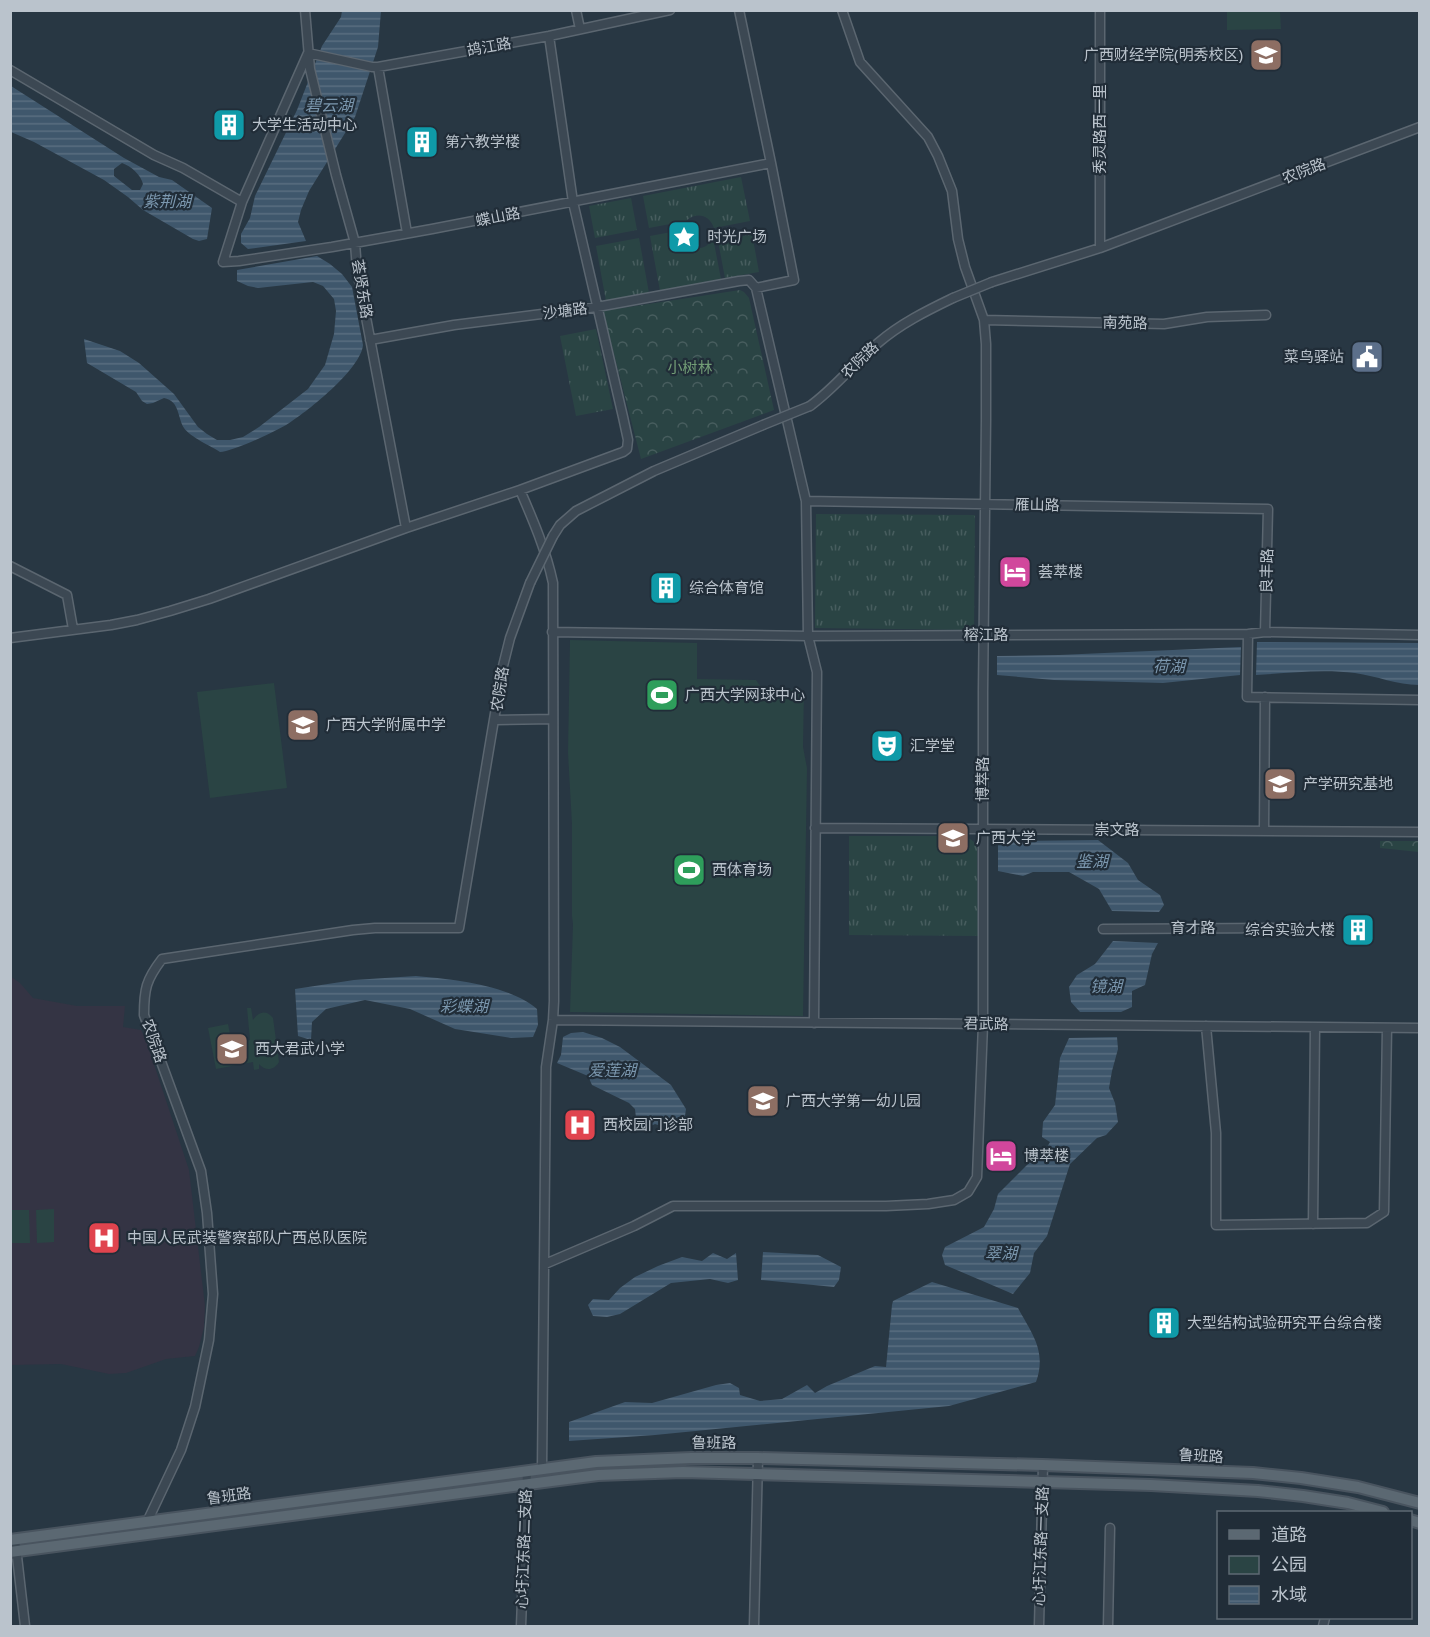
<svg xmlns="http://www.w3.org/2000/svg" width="1430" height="1637" font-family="'Noto Sans','Noto Sans SC',sans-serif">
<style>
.medical{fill:#343444}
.grass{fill:url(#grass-tufts)}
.forest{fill:url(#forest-crowns)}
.park{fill:#2a4444}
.water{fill:url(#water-rules);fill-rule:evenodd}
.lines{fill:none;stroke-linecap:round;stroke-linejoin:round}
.minor-casing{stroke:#5b6670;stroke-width:11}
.major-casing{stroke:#49545f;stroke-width:14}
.minor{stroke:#3c4853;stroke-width:8}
.major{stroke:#5b6872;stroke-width:10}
.minor-bridge-casing{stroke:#5b6670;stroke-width:11;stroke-linecap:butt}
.minor-bridge{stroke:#3c4853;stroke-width:8}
.labels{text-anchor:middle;stroke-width:4.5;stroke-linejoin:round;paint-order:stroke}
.street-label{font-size:15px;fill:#bac3cc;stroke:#212d38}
.poi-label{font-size:15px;fill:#bac3cc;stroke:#212d38;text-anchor:start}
.park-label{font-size:15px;fill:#729d76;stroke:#212d38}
.water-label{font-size:16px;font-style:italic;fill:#7b97ae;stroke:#212d38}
</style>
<defs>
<pattern id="grass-tufts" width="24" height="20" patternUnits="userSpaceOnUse" patternTransform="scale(1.5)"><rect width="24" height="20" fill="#2a4444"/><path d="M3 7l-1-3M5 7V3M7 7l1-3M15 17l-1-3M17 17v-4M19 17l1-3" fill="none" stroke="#475d5e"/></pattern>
<pattern id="forest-crowns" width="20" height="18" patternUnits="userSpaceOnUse" patternTransform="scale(1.5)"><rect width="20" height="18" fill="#2a4444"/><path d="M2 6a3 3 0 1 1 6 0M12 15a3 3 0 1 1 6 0" fill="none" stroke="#475d5e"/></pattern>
<pattern id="water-rules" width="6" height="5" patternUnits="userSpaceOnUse" patternTransform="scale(1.5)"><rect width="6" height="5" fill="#3f576c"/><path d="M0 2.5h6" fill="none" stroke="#596e80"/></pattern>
</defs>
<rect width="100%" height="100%" fill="#283743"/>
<path class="medical" d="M10,976L20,983L33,998L77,1006H125L123,1027L141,1030L146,1040L189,1170L205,1306L204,1327L199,1347L195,1356L166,1359L126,1373L109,1374L61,1364L11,1365Z"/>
<path class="grass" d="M741,177L750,221L714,228C709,214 696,212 686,221L649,228L643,196Z
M631,198L637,230L595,238L589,206Z
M682,230L684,241C694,251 706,251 713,238L721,279L660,291L650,236Z
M752,234L759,272L725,278L718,241Z
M639,238L649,293L606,301L596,246Z
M596,329L613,409L576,416L560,336Z
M816,514L975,515L974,630L815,628Z
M849,836H961C969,838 975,840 977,848L978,936L849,935Z"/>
<path class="forest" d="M740,290L744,292L749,298L774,410L641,459L603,311Z
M1380,841H1419V852L1380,848Z"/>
<path class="park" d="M1227,11H1280L1281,29L1227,30Z
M570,640L697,643V679L756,680L762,689L804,690L803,747L807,768L803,1016L570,1012L573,924L572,916V824L568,753Z
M274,683L287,788L210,798L197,692Z
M247,1008H251L253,1020C258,1012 266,1009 273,1018L279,1062C274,1071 265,1071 259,1064V1069L254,1070L253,1062L216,1069L208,1028L228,1024L232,1044L250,1040Z
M54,1209V1242L37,1243L36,1210Z
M12,1210H29L30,1243H12Z"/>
<path class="water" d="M342,11H381L378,47L355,117L309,191L301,210L298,222L306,241L248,249L241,243V234L250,218L255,196L297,110L322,46L341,17Z
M11,86L124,158L159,177L172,180L212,208L207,239L199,241L193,239L143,210L128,197L104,180L34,142L11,132ZM122,163C131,166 141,175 143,184L140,190H132L114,176V169Z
M317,256L330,264L342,274L352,287L363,345C361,368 312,408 292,421C282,429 232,452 220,452C211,446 190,437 184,428C177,417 180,401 164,398L153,403L147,404L142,401L136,392L87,363L84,339L120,351L139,363L174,394L198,427L207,434L217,440H230L243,437L259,427L308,389L325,365L334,334L336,311L334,299L323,286L313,282L258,288L248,286L237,281V270Z
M1257,642L1419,643V685C1397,685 1377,676 1355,673C1322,669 1289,673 1256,675Z
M1241,647L1240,675L1163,683L1054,680L997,675V656L1059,655Z
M1098,840L1128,863L1138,880L1160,895L1164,905L1159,912L1112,911L1099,889L1069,872H1033L1023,876L998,871V844L1005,841Z
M1113,941L1158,943L1152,954L1145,985L1132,991V1007L1121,1012H1080L1071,1002L1069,987L1077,975L1095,964Z
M416,976C451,979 510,985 537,1009L538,1025L533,1037L511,1038L455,1029L410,1009L365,1000L326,1009L312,1022L311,1040L298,1036L295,989L354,980Z
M583,1032L602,1038L620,1047L671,1085L686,1109L683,1129L674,1130L655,1124L651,1126L633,1127L636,1118L635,1109L629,1103L592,1085L588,1076L557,1063L561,1055L563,1037L571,1033Z
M1117,1037L1118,1049L1112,1071L1109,1088L1115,1103L1118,1122L1106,1135L1097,1138L1070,1164L1047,1236L1034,1253L1030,1273L1013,1294L945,1265L942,1255L945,1247L984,1227L994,1209L998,1194L1039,1153L1046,1149L1050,1142L1042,1137L1043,1122L1055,1105L1060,1058L1069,1038Z
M763,1252L818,1255L841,1267L839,1280L834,1287L761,1280Z
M713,1253L727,1259L736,1253L738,1280L728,1283L710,1279L671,1283L620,1314L607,1317L593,1316L588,1305L593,1299L609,1300L620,1288L635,1277L658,1266L682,1257L702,1261Z
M932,1282L1018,1308C1032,1334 1047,1351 1036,1382L949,1406L655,1435L569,1441V1422L625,1402L652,1403L716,1385L730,1383L739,1388L740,1395L760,1401L782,1399L807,1385L815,1393L827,1386L875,1366L886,1367L892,1305L893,1301Z"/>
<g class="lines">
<g class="minor-casing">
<path id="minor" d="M305,10L310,69L336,175L355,243L357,270L406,528
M576,10L580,29
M739,10L771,163L794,280L756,288L806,501L808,636L817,672L814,1023
M1100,10V248
M308,53L242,202L223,262L239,261L332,247L432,229L771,163
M308,53L372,67H378L549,36L670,10
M378,67L407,233
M10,70L154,155L183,168L242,202
M992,282L1100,248L1420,127
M984,320L1164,324L1207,317L1266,315
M370,340L454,325L597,307L739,281L749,280L756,288
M810,406C835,388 854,363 878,343C900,324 926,311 953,298
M520,490C533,520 546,550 553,583L554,1001L553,1020L546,1067L542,1469
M806,501L1268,509L1265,632
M553,536L560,525L576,511L654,471L763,425
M10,566L67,595L73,629
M552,632L808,636L1248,634L1265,632L1420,635
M1248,634L1247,697L1420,700
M10,638L111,625L137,620L170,611L209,599L406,528L520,490L623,452L627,449L628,440L623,417L573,202L549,36
M495,720L553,719
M815,828L1420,832
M1264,831L1265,697
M1103,929L1284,928
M553,1020L1420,1028
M1206,1026L1216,1133V1225L1367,1223L1384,1212L1387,1028
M1313,1224L1315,1027
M545,1264L634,1226L673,1206H886L928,1204L954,1200L968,1192L977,1177L983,1024V692L986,419V344L984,320L965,267L958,239L952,191L938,156L928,137L860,62L842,10
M147,1522L181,1450L195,1407L209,1340L213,1294L207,1213L201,1171L144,1015C144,989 146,980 162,959L353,930L375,928H459L503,666L510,638L530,583
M15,1539L25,1626
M521,1626L527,1471
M754,1626L758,1458
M1039,1626L1043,1465
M1108,1626L1110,1528
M1323,1626L1325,1618"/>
</g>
<g class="major-casing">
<path id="major" d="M1410,1520L1420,1523
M10,1540L596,1462L691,1458H758L1043,1465L1253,1473L1301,1478L1358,1487L1420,1503
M10,1552L598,1475L683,1472L1151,1485L1258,1491L1303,1496L1348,1503L1383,1512"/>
</g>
<use href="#minor" class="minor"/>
<use href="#major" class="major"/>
<g class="minor-bridge-casing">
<path id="minor-bridge" d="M953,298L992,282
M763,425L810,406
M530,583L553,536"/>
</g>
<use href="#minor-bridge" class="minor-bridge"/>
</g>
<defs>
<g id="university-square" transform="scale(1.725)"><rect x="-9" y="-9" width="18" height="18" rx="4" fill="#8d6e63" stroke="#212d38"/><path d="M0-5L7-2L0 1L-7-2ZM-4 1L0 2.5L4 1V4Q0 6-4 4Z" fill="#fff"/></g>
<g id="building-square" transform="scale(1.725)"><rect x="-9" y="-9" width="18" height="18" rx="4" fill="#0f9aa8" stroke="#212d38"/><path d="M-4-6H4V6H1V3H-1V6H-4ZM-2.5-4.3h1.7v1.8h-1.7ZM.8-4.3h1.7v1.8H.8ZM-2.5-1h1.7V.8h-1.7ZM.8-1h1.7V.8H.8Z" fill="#fff"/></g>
<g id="sight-square" transform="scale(1.725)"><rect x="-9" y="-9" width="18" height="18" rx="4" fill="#0f9aa8" stroke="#212d38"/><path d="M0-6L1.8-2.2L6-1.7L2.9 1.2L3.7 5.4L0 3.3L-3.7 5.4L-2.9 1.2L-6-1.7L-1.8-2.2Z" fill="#fff"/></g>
<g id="civic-square" transform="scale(1.725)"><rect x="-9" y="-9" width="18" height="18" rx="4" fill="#5c6f8a" stroke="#212d38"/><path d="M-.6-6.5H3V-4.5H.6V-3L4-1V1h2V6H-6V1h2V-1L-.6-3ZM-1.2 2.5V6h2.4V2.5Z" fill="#fff"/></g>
<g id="hotel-square" transform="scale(1.725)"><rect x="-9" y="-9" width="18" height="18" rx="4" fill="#d1479c" stroke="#212d38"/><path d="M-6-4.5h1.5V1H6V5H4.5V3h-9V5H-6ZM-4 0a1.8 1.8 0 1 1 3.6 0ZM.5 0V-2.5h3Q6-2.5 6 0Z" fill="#fff"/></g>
<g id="stadium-square" transform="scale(1.725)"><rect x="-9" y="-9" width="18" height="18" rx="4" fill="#2e9e5b" stroke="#212d38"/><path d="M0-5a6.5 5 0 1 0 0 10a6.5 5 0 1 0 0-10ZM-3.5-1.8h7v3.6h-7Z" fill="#fff"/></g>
<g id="school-square" transform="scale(1.725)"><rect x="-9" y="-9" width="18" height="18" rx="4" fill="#8d6e63" stroke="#212d38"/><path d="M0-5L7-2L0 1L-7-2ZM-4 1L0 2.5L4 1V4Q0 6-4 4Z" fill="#fff"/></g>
<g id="theatre-square" transform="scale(1.725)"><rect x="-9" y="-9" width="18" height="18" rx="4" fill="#0f9aa8" stroke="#212d38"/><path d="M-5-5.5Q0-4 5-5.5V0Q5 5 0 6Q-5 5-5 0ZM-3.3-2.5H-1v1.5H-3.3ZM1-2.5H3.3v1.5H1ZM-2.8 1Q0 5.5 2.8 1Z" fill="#fff"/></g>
<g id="hospital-square" transform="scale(1.725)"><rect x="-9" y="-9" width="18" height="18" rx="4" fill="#e0444e" stroke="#212d38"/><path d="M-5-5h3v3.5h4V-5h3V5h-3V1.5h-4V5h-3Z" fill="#fff"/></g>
</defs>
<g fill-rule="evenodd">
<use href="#university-square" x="1266" y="55"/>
<use href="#building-square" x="229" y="125"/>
<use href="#building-square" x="422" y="142"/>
<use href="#sight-square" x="684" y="237"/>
<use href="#civic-square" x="1367" y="357"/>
<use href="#hotel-square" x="1015" y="572"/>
<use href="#building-square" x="666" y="588"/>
<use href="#stadium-square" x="662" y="695"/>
<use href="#school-square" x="303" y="725"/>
<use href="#theatre-square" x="887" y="746"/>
<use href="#school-square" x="1280" y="784"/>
<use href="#university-square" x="953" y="838"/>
<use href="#stadium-square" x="689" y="870"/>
<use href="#building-square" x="1358" y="930"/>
<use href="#school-square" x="232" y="1049"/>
<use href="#school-square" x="763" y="1101"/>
<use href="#hospital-square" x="580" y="1125"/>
<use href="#hotel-square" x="1001" y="1156"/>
<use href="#hospital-square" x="104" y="1238"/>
<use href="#building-square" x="1164" y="1323"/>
</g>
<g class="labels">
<g class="street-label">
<text transform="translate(489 47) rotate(-10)" y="5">鸪江路</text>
<text transform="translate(1100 129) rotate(-90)" y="5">秀灵路西一里</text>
<text transform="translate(1304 171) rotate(-21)" y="5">农院路</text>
<text transform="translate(498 217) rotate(-11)" y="5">蝶山路</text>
<text transform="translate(362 289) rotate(81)" y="5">荟贤东路</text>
<text transform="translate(565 311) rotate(-7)" y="5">沙塘路</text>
<text transform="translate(1125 323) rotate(1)" y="5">南苑路</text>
<text transform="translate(860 360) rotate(-44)" y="5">农院路</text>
<text transform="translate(1037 505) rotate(1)" y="5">雁山路</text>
<text transform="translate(1267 571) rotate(-89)" y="5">良丰路</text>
<text x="986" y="640">榕江路</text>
<text transform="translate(500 689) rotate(-81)" y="5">农院路</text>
<text transform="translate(983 779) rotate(-90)" y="5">博萃路</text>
<text x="1117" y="835">崇文路</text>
<text x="1193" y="933">育才路</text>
<text transform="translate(986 1024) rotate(1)" y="5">君武路</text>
<text transform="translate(154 1041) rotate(71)" y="5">农院路</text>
<text x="714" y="1448">鲁班路</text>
<text transform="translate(1201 1456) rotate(3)" y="5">鲁班路</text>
<text transform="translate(229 1496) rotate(-8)" y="5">鲁班路</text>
<text transform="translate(1041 1546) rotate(-88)" y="5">心圩江东路一支路</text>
<text transform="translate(524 1549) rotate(-88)" y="5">心圩江东路二支路</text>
</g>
<g class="poi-label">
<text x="1243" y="60" text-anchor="end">广西财经学院(明秀校区)</text>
<text x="252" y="130">大学生活动中心</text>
<text x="445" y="147">第六教学楼</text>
<text x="707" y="242">时光广场</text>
<text x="1344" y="362" text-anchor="end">菜鸟驿站</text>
<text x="1038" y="577">荟萃楼</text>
<text x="689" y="593">综合体育馆</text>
<text x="685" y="700">广西大学网球中心</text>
<text x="326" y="730">广西大学附属中学</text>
<text x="910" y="751">汇学堂</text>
<text x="1303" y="789">产学研究基地</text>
<text x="976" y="843">广西大学</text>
<text x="712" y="875">西体育场</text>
<text x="1335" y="935" text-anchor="end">综合实验大楼</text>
<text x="255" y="1054">西大君武小学</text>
<text x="786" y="1106">广西大学第一幼儿园</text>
<text x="603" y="1130">西校园门诊部</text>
<text x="1024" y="1161">博萃楼</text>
<text x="127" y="1243">中国人民武装警察部队广西总队医院</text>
<text x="1187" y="1328">大型结构试验研究平台综合楼</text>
</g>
<g class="park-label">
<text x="690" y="373">小树林</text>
</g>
<g class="water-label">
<text x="329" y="111">碧云湖</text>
<text x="167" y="207">紫荆湖</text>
<text x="1169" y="672">荷湖</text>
<text x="1092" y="867">鉴湖</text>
<text x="1106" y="992">镜湖</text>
<text x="464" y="1012">彩蝶湖</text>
<text x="612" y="1076">爱莲湖</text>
<text x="1001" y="1259">翠湖</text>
</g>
</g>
<rect width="1430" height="1637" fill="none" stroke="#bac3cc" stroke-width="24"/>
<rect x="1217" y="1511" width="195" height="108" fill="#212d38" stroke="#5e6973" stroke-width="1.5"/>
<rect x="1229" y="1530" width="30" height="9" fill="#5b6872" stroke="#5e6973" stroke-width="1.5"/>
<text x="1271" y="1541" font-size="18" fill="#bac3cc">道路</text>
<rect x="1229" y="1556" width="30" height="18" fill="#2a4444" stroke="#5e6973" stroke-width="1.5"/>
<text x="1271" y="1571" font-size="18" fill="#bac3cc">公园</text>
<rect x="1229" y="1586" width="30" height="18" fill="url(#water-rules)" stroke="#5e6973" stroke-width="1.5"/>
<text x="1271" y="1601" font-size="18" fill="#bac3cc">水域</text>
</svg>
